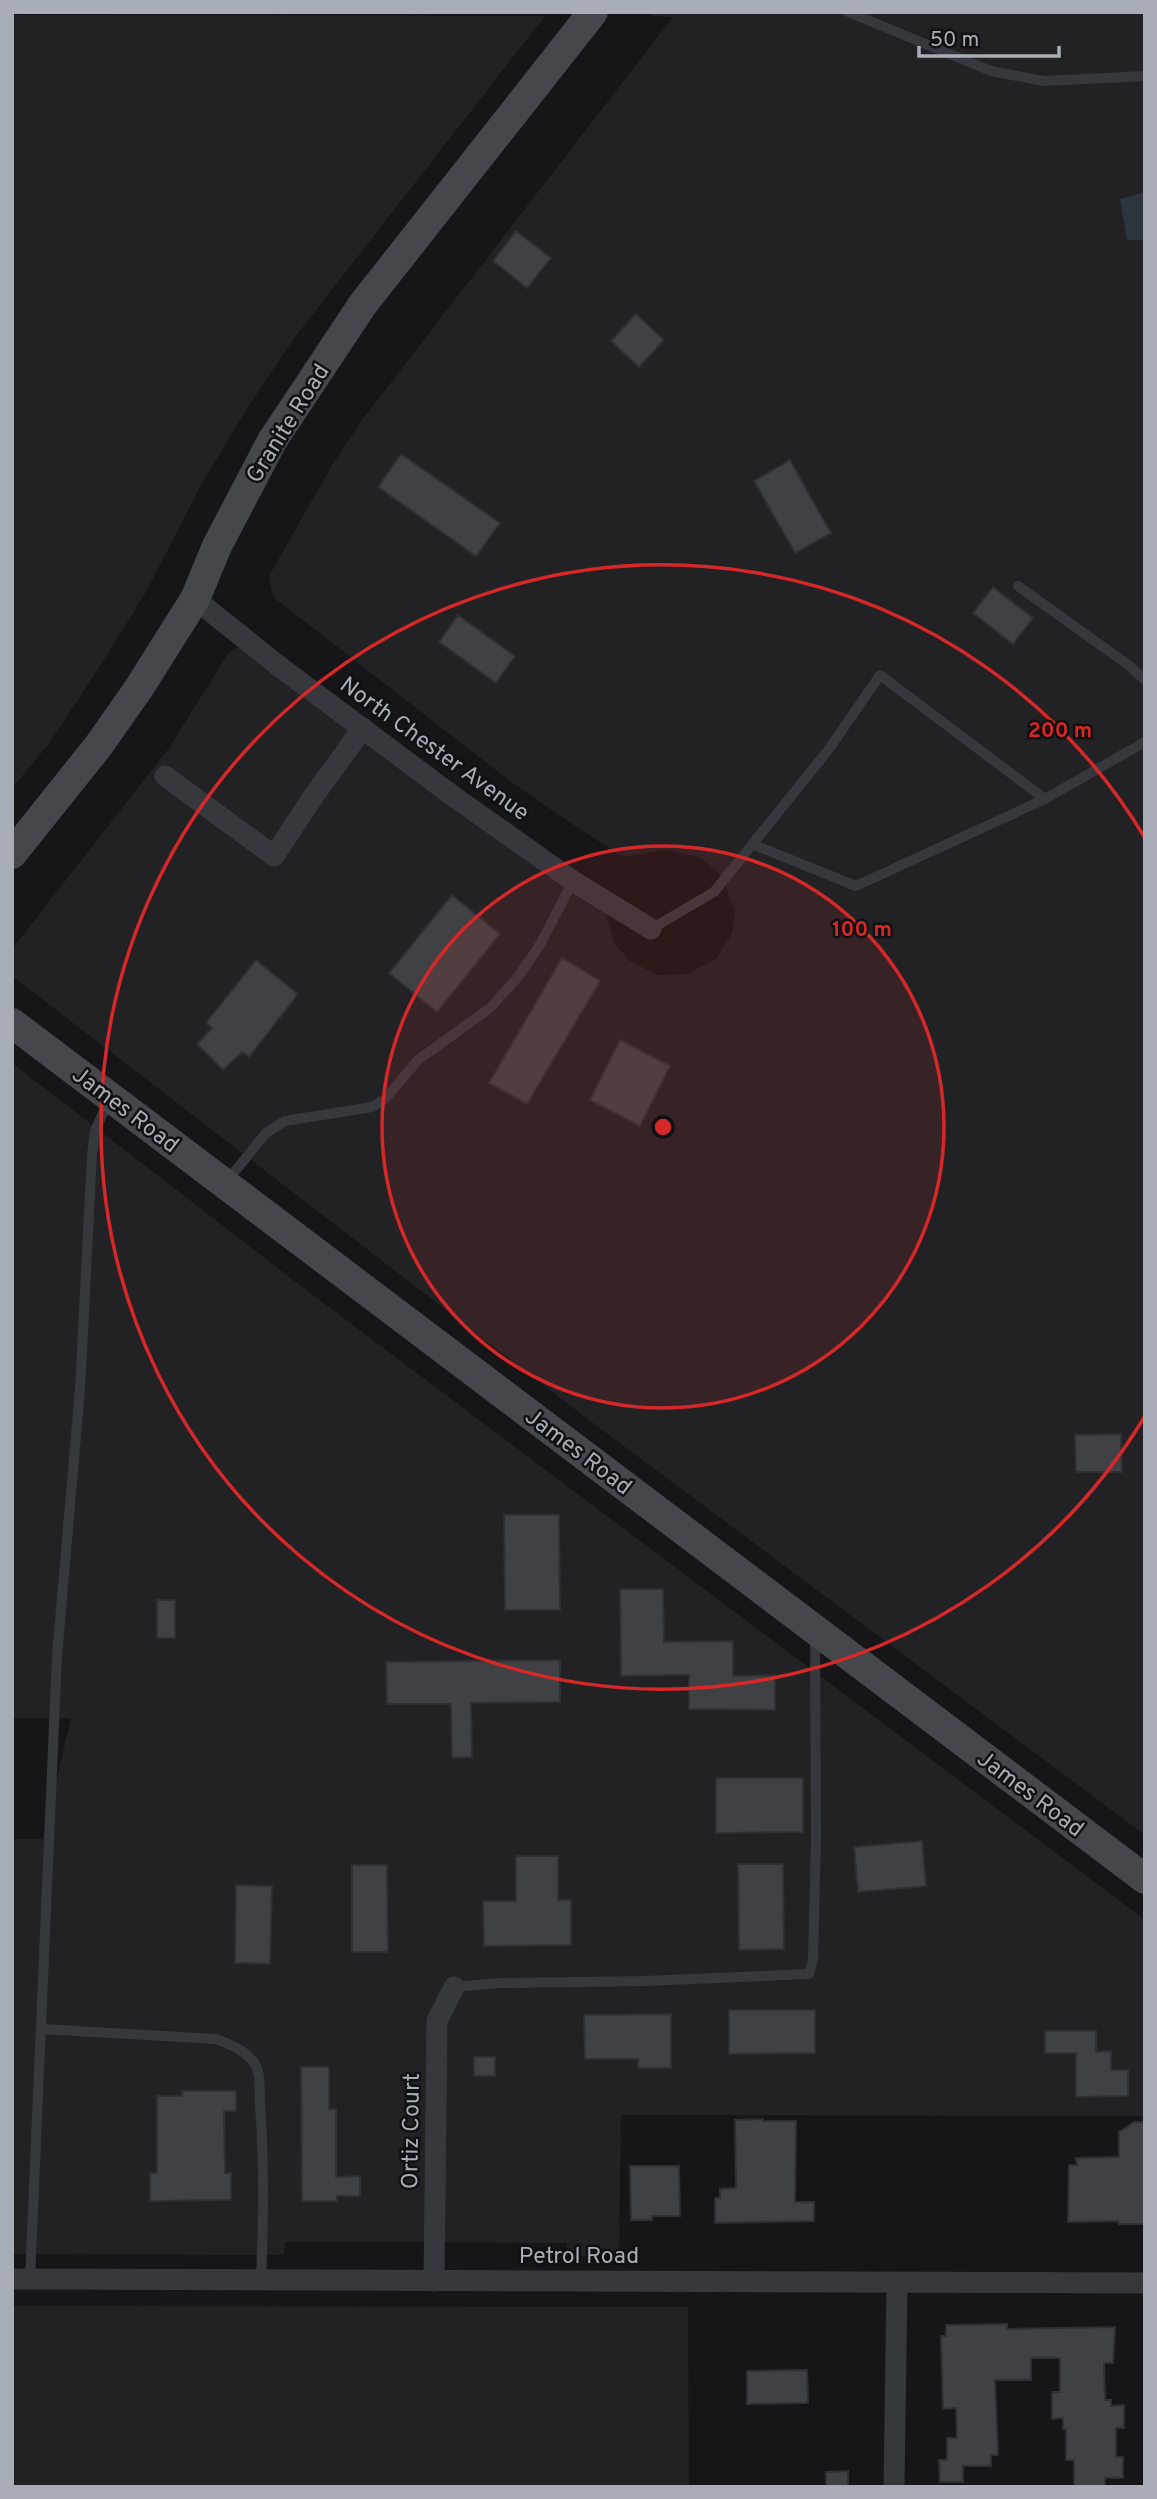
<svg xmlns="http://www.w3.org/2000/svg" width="1157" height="2499" font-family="Overpass,sans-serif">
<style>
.built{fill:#222225}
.water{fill:#2c353c}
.building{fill:#404145;stroke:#303034;stroke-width:2}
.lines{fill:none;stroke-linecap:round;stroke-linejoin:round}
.service{stroke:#37383d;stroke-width:10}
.minor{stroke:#37383d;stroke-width:21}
.secondary{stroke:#45474d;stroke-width:30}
.ring{fill:none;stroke:#d62828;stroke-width:3.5}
.labels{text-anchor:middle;stroke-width:5;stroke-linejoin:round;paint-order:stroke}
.street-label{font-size:23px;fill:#a8adb8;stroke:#111113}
.centre{fill:#d62828;stroke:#111113;stroke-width:3.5}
.ring-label{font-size:21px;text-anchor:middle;font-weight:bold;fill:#d62828;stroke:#111113;stroke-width:5;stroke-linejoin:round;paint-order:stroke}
</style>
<rect width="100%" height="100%" fill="#161618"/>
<path class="built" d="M654,12H1145V1835L589,1420L12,976V949L169,748L229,652L243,644L604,907L614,943L630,961L658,975L688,974L717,958L732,933L735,913L723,877L699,857L664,850L623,857L569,822L510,781L273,597L269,576L332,465L362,420L673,17L651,16Z
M12,15L545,16L295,337L246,410L201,485L146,592L100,666L48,745L12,788Z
M12,1063L301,1286L1145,1920V2116L621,2115L619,2256H567V2243L409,2242H285L284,2255L12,2254V1803L14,1839H43L71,1718H12Z
M12,2306L688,2307L689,2487H12Z"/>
<path class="water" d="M1145,192V240H1127L1120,199Z"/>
<path class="building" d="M516,231L551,258L527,288L493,261Z
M636,314L664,340L639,367L611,341Z
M401,454L500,523L476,556L378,487Z
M790,460L831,533L795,553L754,481Z
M993,587L1033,618L1013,644L973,613Z
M458,615L515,656L496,683L439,642Z
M452,895L500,934L437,1012L389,973Z
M562,958L600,981L527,1104L489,1083Z
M256,960L298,994L249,1057L242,1052L223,1070L197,1044L212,1028L206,1023Z
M620,1040L670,1066L640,1126L590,1100Z
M1121,1434L1122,1472H1076L1075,1435Z
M504,1515H559L560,1610H505Z
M620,1589H663L664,1642L733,1641V1676L775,1675V1710L689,1709V1675L621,1676Z
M157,1600H175V1638H157Z
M560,1660V1702L471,1703L472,1757L452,1758L451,1704H387L386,1662Z
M716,1778H803V1832L716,1833Z
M922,1841L926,1886L858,1892L854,1847Z
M516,1856H558V1900H571V1945L484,1946L483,1901H516Z
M738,1864H783L784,1949L739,1950Z
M352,1865H387L388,1952H352Z
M236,1885L272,1886L270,1964L235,1963Z
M729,2010H815V2053L729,2054Z
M671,2014V2068H638V2059H585L584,2015Z
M1045,2031H1096V2052L1111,2051V2070H1128V2096L1076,2097V2053H1045Z
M474,2057H495V2076H474Z
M301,2067H329V2109H336V2177L360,2176V2196H337V2201H302Z
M182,2091H236V2111H224L225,2173H231V2200L150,2201V2173H157V2096H182Z
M763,2119V2121H796L795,2202H814V2221L715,2223V2198H720V2189L736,2188L735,2120Z
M1134,2122H1145V2224H1119L1118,2221L1068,2222L1069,2165H1077L1076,2158L1119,2157V2132Z
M630,2166H679L680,2216H652V2220H631Z
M1007,2324V2329L1115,2327L1113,2363H1104L1105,2400H1111V2406L1124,2405V2428H1116V2457H1123V2478H1105V2487H1074V2460H1066V2429H1063V2418L1052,2419V2392H1060V2358H1031V2380H995L998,2455H991V2466H963V2482H940L939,2460H947V2438H957L956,2408L943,2409L941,2336H946V2325Z
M807,2370L808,2403L747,2404V2371Z
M848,2471V2487H826V2472Z"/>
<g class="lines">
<path class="service" d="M848,12L991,71L1044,81L1145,76
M1018,586L1127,664L1145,680
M752,844L856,886L1045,799
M651,929L714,892L829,749L880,675L1045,799L1145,742
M227,1181L266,1133L285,1121L372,1107L385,1099L418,1060L490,1008L518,977L541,943L573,881
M454,1987L501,1983L645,1981L809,1974L813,1960L816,1839L815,1636
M41,2029L216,2039C232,2045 247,2051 256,2066C261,2075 259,2091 260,2103C264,2162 264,2220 261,2280
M30,2279L57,1656L80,1389L92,1155L95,1131L108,1101"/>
<path class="minor" d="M195,599L280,667L453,796L573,881L651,929
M165,776L274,856L315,794L363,728
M12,2279L1145,2283
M434,2281L437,2021L454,1987
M894,2487L897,2282"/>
<path class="secondary" d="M12,854L99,745L139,688L195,599L217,546L272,441L363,304L593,12
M12,1023L1145,1879"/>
</g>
<circle cx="663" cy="1127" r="281" fill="#d62828" fill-opacity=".12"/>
<g class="ring">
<circle cx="663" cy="1127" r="281"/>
<path d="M1145 1416A562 562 0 1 1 1145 838"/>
</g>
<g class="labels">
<g class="street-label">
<text transform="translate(287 423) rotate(-58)" y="8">Granite Road</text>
<text transform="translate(435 748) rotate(36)" y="8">North Chester Avenue</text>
<text transform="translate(126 1109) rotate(37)" y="8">James Road</text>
<text transform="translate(579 1451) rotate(37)" y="8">James Road</text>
<text transform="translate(1031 1793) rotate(37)" y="8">James Road</text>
<text transform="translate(410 2131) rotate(-89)" y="8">Ortiz Court</text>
<text x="579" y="2263">Petrol Road</text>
</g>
</g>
<circle cx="663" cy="1127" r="10" class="centre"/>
<g class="ring-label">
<text x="1060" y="737">200 m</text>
<text x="862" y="936">100 m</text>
</g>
<rect width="1157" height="2499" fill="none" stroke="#a8adb8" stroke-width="28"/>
<path d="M919 46v10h140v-10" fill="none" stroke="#a8adb8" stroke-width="3.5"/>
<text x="930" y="46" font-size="21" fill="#a8adb8" stroke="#111113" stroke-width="5" paint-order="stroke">50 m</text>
</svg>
